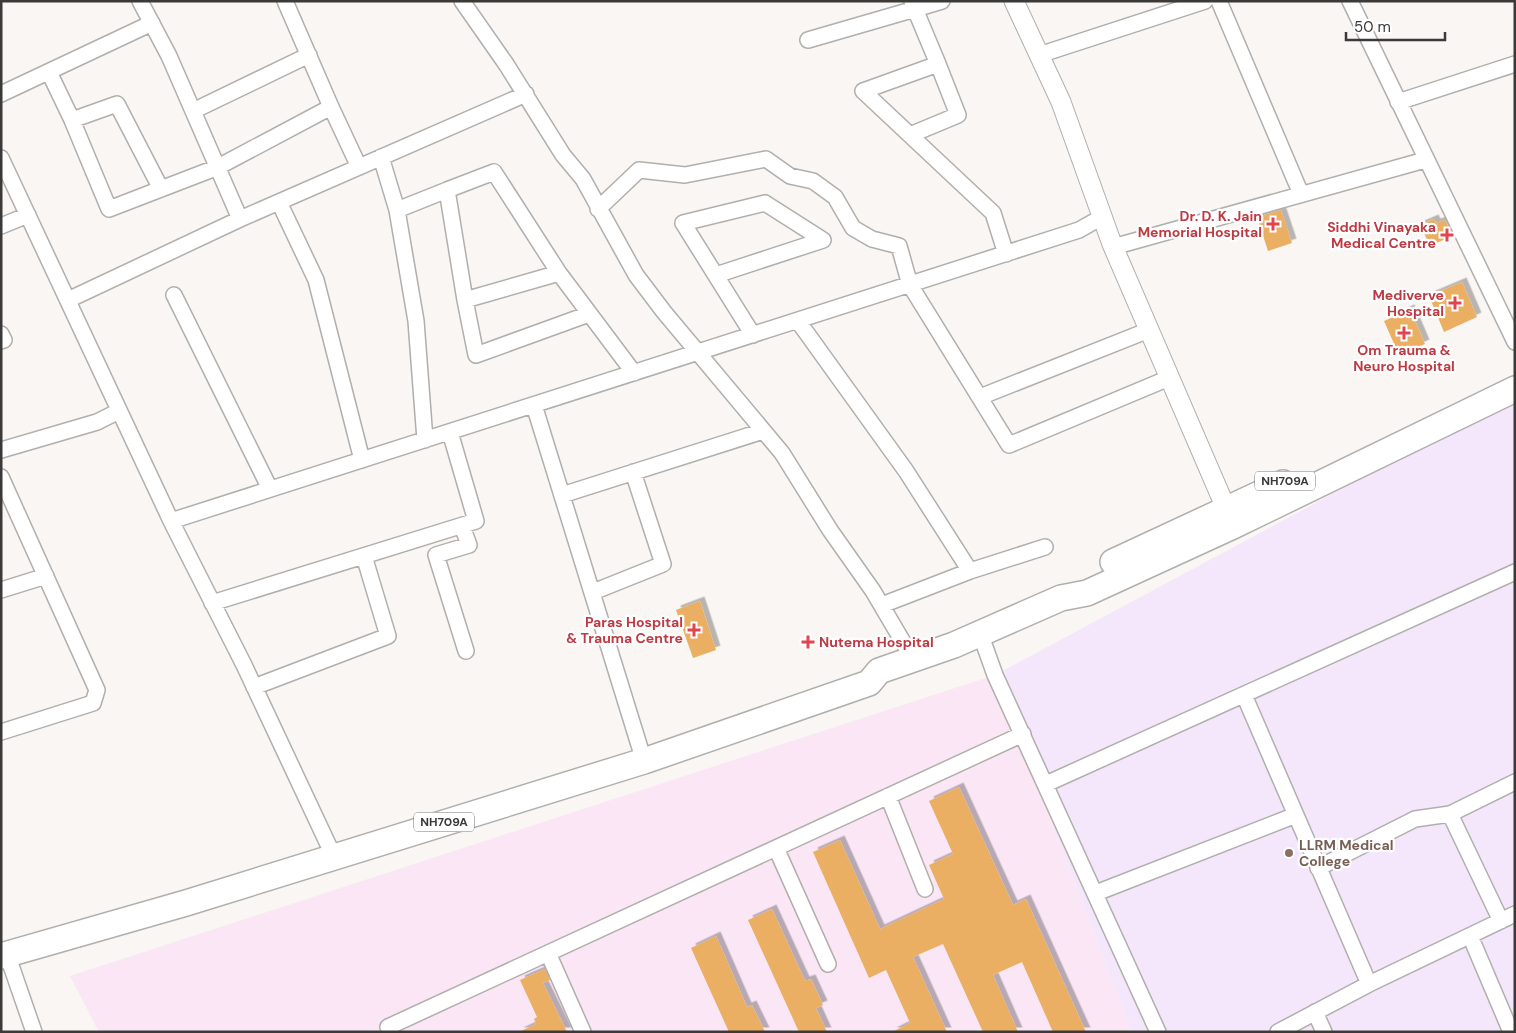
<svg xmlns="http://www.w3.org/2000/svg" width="1516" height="1033" font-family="'DM Sans',sans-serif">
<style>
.commercial{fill:#fae6f5}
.education{fill:#f4e7fb}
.building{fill:#eaaf63;filter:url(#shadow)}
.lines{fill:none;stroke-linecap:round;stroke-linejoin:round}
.minor-casing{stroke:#b1afac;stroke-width:18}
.tertiary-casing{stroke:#b1afac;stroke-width:21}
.trunk-casing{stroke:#b1afac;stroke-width:28}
.minor{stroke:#fff;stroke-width:15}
.tertiary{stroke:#fff;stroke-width:19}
.trunk{stroke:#fff;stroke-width:25}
.health-dot{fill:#e0444e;stroke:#fff;stroke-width:2}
.education-dot{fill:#8d6e63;stroke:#fff;stroke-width:2}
.labels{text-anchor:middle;stroke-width:4.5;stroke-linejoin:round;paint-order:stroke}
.shield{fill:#fff;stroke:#767574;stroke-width:1}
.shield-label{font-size:12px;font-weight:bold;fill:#3b3a38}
.health-label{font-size:14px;font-weight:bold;fill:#be3a42;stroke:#fff;text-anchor:end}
.education-label{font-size:14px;font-weight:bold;fill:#785e54;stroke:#fff;text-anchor:start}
</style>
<defs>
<filter id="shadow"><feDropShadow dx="4.5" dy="-4.5" stdDeviation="0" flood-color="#0004"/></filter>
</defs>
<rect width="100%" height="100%" fill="#f9f6f3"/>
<path class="commercial" d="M995,675L1132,1032H99L70,976Z"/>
<path class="education" d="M1515,396V1032H1132L995,675Z"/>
<path class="building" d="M1281,210L1292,243L1268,251L1257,217Z
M1434,219L1436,223L1445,220L1452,236L1430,246L1420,225Z
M1462,282L1477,317L1444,332L1429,296Z
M1410,309L1425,344L1399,355L1384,321Z
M700,601L716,650L693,658L676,610Z
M959,787L1013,905L1026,899L1086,1032H1053L1022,962L993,975L1018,1032H983L943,944L913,957L947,1032H892L910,1023L886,970L869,978L813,852L840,840L880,929L944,899L929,865L953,854L929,801Z
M772,909L805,981L811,979L823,1005L816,1008L827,1032H799L748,920Z
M716,936L747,1007L752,1005L765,1032H729L691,948Z
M545,969L550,980L543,983L567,1032H519L536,1024L534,1019L537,1017L520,980Z"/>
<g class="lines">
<g class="minor-casing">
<path id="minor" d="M140,1L169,56L240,219
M285,1L331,107
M462,1L506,64L563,155L583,179L636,275L664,312L782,453L830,530L873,591L913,659
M942,1L915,9L938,64L863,91L993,213L1006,254
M1219,1L1301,194
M1350,1L1515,342
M808,40L915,9L912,1
M1039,55L1205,1
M49,72L72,120
M1,94L152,23
M1398,102L1515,64
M193,111L309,55
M910,135L958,115L938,64
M381,157L397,210L447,190
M1,158L171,521L244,665L334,857
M161,189L117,104L72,120L109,209L218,167L331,107L359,167
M279,202L316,280L362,460
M598,209L639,170L685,175L766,159L790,176L813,181L835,197L853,228L872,239L899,246L910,285L1009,445L1169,378
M397,210L416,321L425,440
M1,226L28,215
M1113,247L1425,160
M716,275L823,240L765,203L683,223L753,335
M174,295L270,489
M68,300L240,219L526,94
M465,300L447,190L494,172L559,273
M589,314L476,355L465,300L559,273L634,373
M798,321L906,471L970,571
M1,334L4,340L1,341
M980,397L1149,330
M534,405L644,761
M1,450L97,422L119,411
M1,477L97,690L93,703L1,732
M562,495L763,431
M171,521L1079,230L1102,217
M462,526L469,545L436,555L466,651
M1,590L46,576
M593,592L663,564L633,472
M212,603L476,521L450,432
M882,605L970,571L1045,547
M980,633L995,675L1158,1032
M254,687L388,636L364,556
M1244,695L1369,984
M1046,784L1515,572
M888,796L925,889
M1450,814L1501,921
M776,848L828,964
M1318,868L1415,819L1450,814L1515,782
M1096,893L1296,815
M1474,945L1511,1032
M548,953L583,1032
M7,954L34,1032
M1315,1012L1324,1032
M391,1032L388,1027L1023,734
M1278,1032L1369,984L1515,914"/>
</g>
<g class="tertiary-casing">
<path id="tertiary" d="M1014,1L1061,102L1112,244L1231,520"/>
</g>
<g class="trunk-casing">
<path id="trunk" d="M1113,562L1283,483
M1,956L186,903L644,761L869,683L879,671L954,645L1061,598L1087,593L1233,526L1515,389"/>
</g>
<use href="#minor" class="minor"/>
<use href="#tertiary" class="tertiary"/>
<use href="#trunk" class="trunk"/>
</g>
<g class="health-dot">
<path d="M1270.5 216.5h5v5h5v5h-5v5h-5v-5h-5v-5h5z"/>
<path d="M1444.5 227.5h5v5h5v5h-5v5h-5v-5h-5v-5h5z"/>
<path d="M1452.5 295.5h5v5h5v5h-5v5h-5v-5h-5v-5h5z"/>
<path d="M1401.5 325.5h5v5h5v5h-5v5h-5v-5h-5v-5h5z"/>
<path d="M691.5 622.5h5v5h5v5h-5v5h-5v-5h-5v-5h5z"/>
<path d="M805.5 634.5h5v5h5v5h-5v5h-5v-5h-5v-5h5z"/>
</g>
<circle class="education-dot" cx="1289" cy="853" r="5"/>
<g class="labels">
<g class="shield">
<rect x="1255" y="471.5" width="60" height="19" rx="4"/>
<rect x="414" y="812.5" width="60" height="19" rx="4"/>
</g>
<g class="shield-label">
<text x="1285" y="485">NH709A</text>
<text x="444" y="826">NH709A</text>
</g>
<g class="health-label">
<text x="1262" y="221">Dr. D. K. Jain<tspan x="1262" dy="16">Memorial Hospital</tspan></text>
<text x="1436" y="232">Siddhi Vinayaka<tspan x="1436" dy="16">Medical Centre</tspan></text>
<text x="1444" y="300">Mediverve<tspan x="1444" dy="16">Hospital</tspan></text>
<text x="1404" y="355" text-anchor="middle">Om Trauma &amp;<tspan x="1404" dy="16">Neuro Hospital</tspan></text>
<text x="683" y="627">Paras Hospital<tspan x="683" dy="16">&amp; Trauma Centre</tspan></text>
<text x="819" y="647" text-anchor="start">Nutema Hospital</text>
</g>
<g class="education-label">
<text x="1299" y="850">LLRM Medical<tspan x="1299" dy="16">College</tspan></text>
</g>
</g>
<rect width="1516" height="1033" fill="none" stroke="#3b3a38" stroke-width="5"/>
<path d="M1346 32v8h99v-8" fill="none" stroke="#3b3a38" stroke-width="2.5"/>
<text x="1354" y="32" font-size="15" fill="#3b3a38" stroke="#ffffff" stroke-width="4" paint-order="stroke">50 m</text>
</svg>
